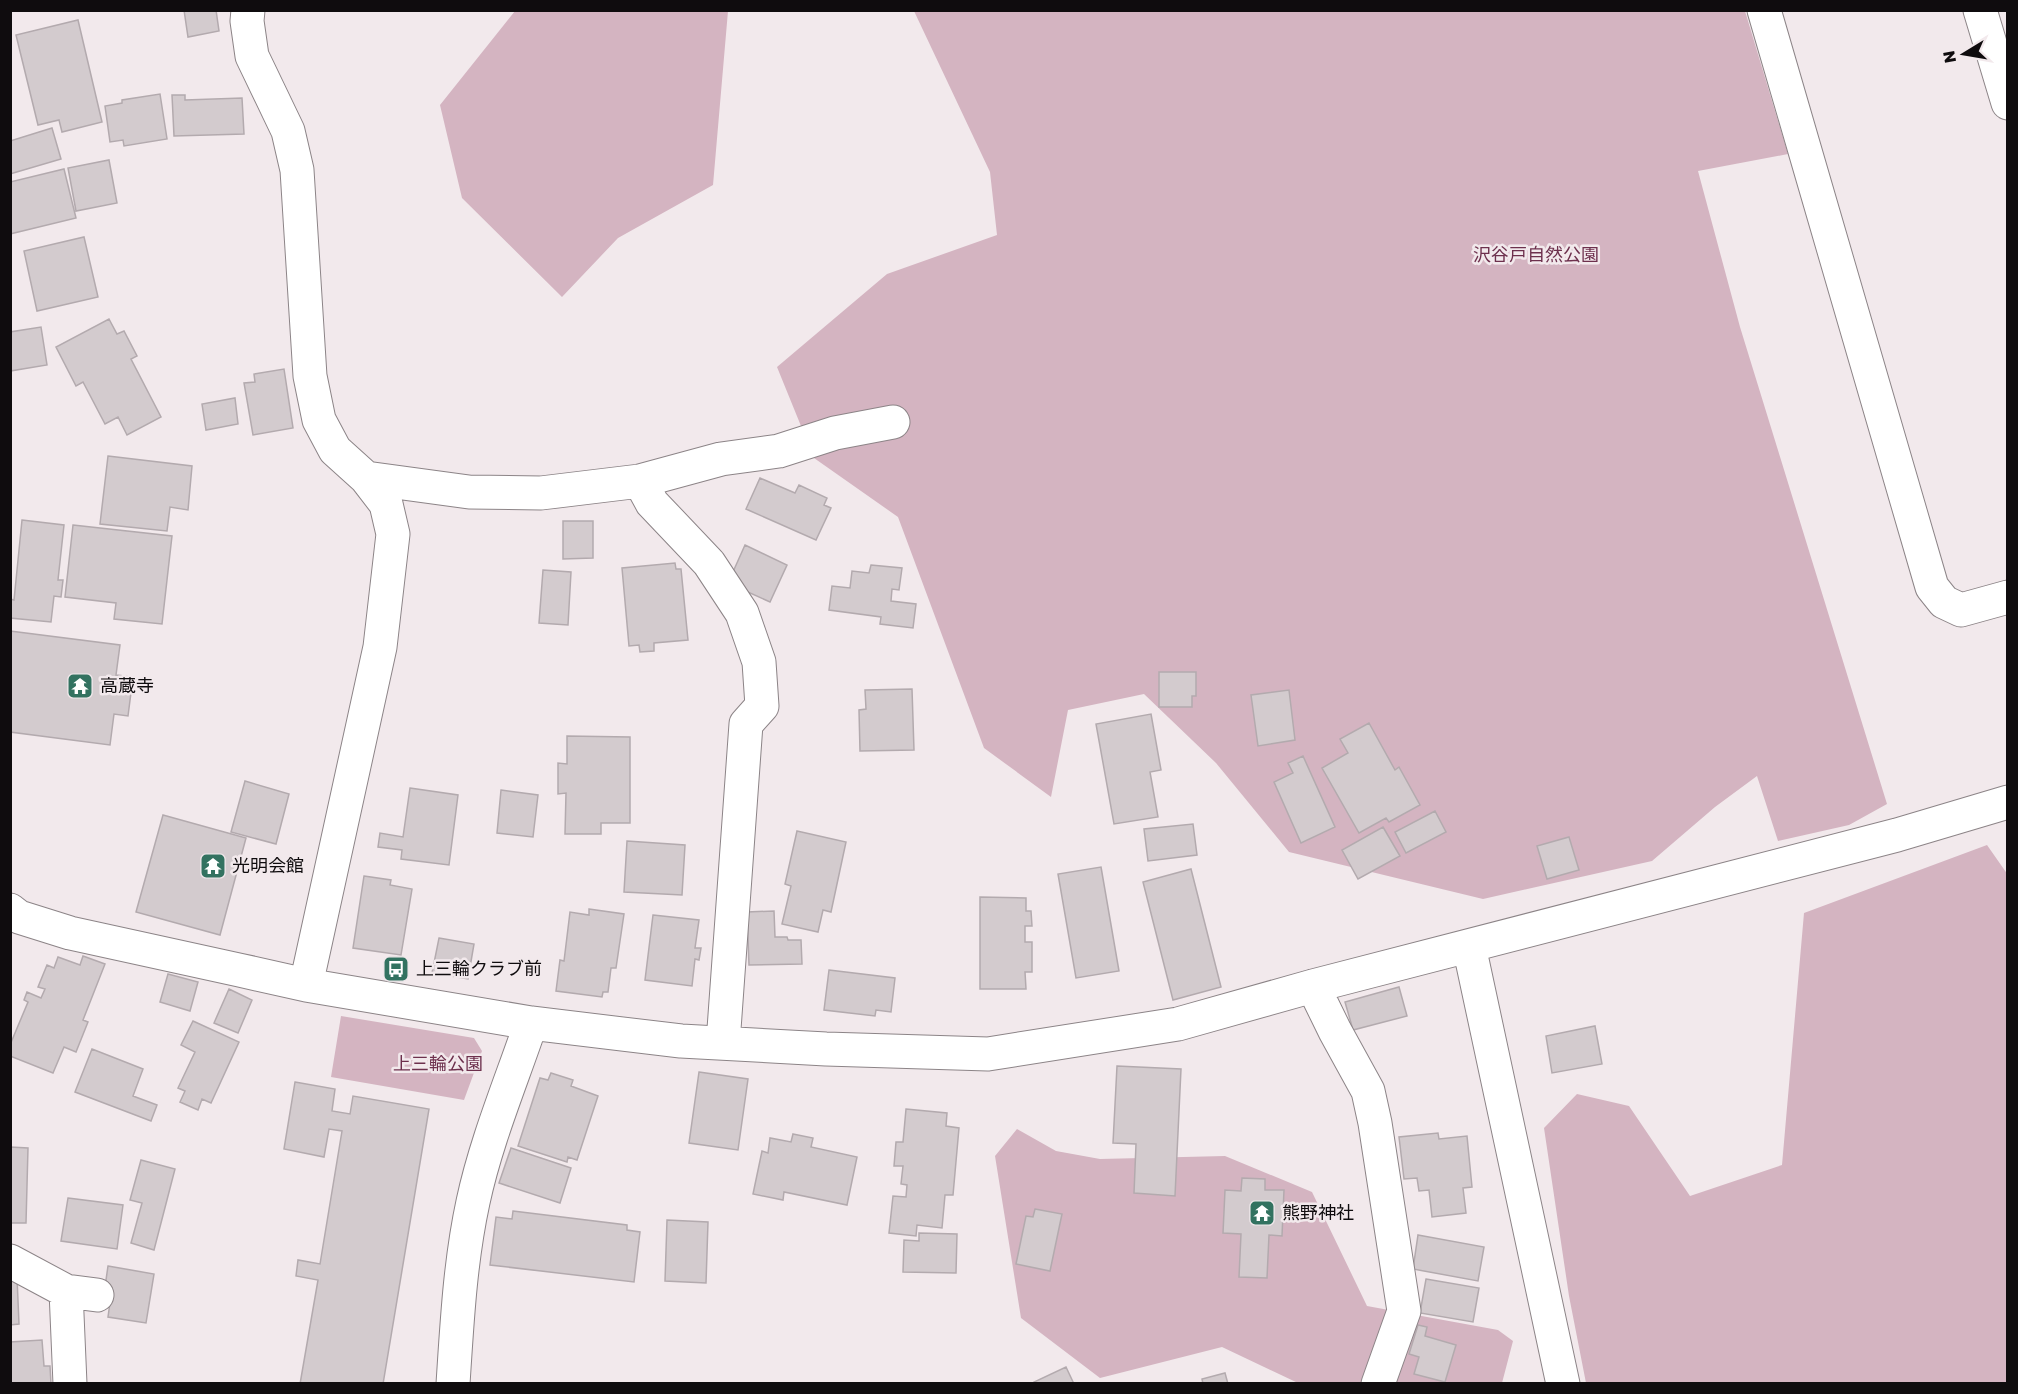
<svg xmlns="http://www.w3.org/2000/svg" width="2018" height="1394" font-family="'Golos Text','Noto Sans JP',sans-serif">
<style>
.green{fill:#d4b4c1}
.building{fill:#d3cbce;stroke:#b3aaae;stroke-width:1.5}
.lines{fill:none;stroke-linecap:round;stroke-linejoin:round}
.minor-casing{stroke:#8c8487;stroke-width:35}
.minor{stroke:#fff;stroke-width:33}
.labels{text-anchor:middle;stroke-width:5;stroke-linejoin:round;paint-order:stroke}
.park-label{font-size:18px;fill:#6d304d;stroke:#f2e9ec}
.poi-label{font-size:18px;fill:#0f0c0e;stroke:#f2e9ec;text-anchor:start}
</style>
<rect width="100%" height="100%" fill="#f2e9ec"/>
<path class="green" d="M515,11H728L713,185L618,238L562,297L462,198L440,105Z
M914,11H1745L1788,154L1698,171L1740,327L1887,804L1849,825L1778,841L1757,776L1715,807L1652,861L1483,899L1289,852L1216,763L1144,694L1068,710L1051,797L984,748L898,517L814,458L777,367L887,274L997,235L990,172Z
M1987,845L2008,875L2007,1383H1586L1569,1296L1544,1128L1577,1094L1629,1106L1690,1196L1782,1165L1804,913Z
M341,1016L474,1038L482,1051L464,1100L331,1077Z
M1017,1129L1056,1151L1100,1159L1225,1156L1312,1192L1367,1306L1498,1330L1513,1341L1502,1383H1298L1222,1347L1100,1378L1021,1318L995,1156Z"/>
<path class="building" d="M184,10H216L219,31L188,37Z
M78,20L102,122L62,132L59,120L38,125L16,35Z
M160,94L167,139L124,146L123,140L110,142L105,106L122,103V100Z
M172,95H185V100L242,98L244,134L174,136Z
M52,128L61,159L10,174V141Z
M109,160L117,203L76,211L68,168Z
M64,169L76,218L10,234V182Z
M84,237L98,297L37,311L24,251Z
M109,319L117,334L124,331L137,356L131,359L161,417L127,435L118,417L105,424L83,382L76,386L56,347Z
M41,327L47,365L10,371V332Z
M284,369L293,428L253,435L244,383L255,382L254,374Z
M235,398L238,424L206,430L202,404Z
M108,456L192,466L188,510L170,507L167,531L100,524Z
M760,478L795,493L799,485L827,498L824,505L831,508L816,540L746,509Z
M22,520L64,525L58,580H63L61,597L54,596L51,622L10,618V599L14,600Z
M563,521H593V558L563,559Z
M73,525L172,536L162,624L114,619L116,603L65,597Z
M745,545L787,565L770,602L728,583Z
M675,563L676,569H681L688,640L654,643V651L640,652L639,645L629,646L622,568Z
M871,565L902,568L899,590L892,589L891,601L916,604L913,628L880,624L881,617L829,610L832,586L850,588L852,571L869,573Z
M543,570L571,572L568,625L539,623Z
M10,631L120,645L116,675L133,677L128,716L114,714L110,745L10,732Z
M1159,672H1196V696H1192V707H1159Z
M912,689L914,750L860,751L859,710L866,709L865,690Z
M1289,690L1295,740L1258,746L1251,695Z
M1151,714L1161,770L1150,772L1158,817L1114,824L1096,724Z
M1369,723L1395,770L1399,767L1420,805L1389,822L1386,818L1359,833L1322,768L1348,753L1340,739Z
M567,736L630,737V823H601V834H565L566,793L558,794V763L567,764Z
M1303,756L1335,827L1301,843L1274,782L1293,773L1288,763Z
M245,781L289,794L276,844L231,832Z
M410,788L458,795L449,865L401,859L402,850L378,847L380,833L403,837Z
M501,790L538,795L533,837L497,833Z
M1435,811L1446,832L1406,853L1395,832Z
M163,815L246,838L220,935L136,912Z
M1193,824L1197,855L1148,861L1144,829Z
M1383,827L1400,856L1358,879L1342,850Z
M797,831L846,842L831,912L823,910L818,932L782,924L791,886L785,884Z
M1569,837L1579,870L1547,879L1537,846Z
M627,841L685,845L682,895L624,892Z
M1101,867L1119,971L1076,978L1058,874Z
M1191,869L1221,987L1173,1000L1143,882Z
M364,876L391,880L390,885L412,889L401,955L353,948Z
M980,897L1026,898V911H1031L1032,926H1025V942H1032V972H1025L1026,989H980Z
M589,909L624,914L616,968H611L608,992H603L602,997L556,991L560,960L564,961L570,912L589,915Z
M774,911L775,937H787L788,940H801L802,964L749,965L747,912Z
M653,915L699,920L695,948H701L699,960L695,959L692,986L645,980Z
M439,938L474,944L468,979L432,973Z
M83,956L105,964L83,1020L88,1022L76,1052L64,1047L53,1073L10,1056V1045L28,1002L24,1000L27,992L41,998L45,989L38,987L47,965L54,968L58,957L80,965Z
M829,970L895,978L891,1012L876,1010L875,1016L824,1010Z
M168,974L198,982L190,1011L160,1002Z
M1399,987L1407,1016L1353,1030L1345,1002Z
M229,989L252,1000L238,1033L214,1023Z
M193,1021L239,1042L211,1103L202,1099L198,1110L180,1102L185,1091L178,1088L195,1052L181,1045Z
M1595,1026L1602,1064L1552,1073L1546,1036Z
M92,1049L143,1069L133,1096L157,1105L151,1121L75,1092Z
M1117,1066L1181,1069L1175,1196L1134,1193L1136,1144L1113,1143Z
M699,1072L748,1079L738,1150L689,1143Z
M551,1073L573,1080L571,1086L598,1096L577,1160L568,1157L567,1162L518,1146L540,1078L548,1080Z
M295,1082L335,1089L332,1111L350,1114L353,1096L429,1109L383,1384H300L318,1280L296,1276L298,1260L320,1264L342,1131L329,1129L324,1157L284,1149Z
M906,1109L947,1113L946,1126L959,1128L953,1195H945L942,1228L917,1225L916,1236L889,1233L893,1196L906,1197L907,1185L901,1184L903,1166H894L896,1142H903Z
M1438,1133L1439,1139L1467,1136L1472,1187L1463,1188L1466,1213L1432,1217L1429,1190L1419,1191L1417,1178L1404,1179L1399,1137Z
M793,1134L813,1138L811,1147L857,1157L847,1205L784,1192L783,1200L753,1194L762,1151L768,1153L770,1138L791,1142Z
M10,1147L28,1148L26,1223H10Z
M511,1148L571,1168L560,1203L499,1183Z
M141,1160L175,1169L154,1250L131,1243L142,1203L130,1200Z
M1242,1178L1265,1179V1190H1284L1282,1236L1269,1235L1267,1278L1239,1277L1241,1234L1223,1233L1225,1190L1241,1191Z
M68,1198L123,1205L117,1249L61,1241Z
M1035,1209L1062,1214L1050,1271L1016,1264L1026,1216L1033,1217Z
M513,1211L627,1225V1230L640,1232L634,1282L490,1265L496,1217L512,1219Z
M667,1220L708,1222L706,1283L665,1281Z
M919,1233L957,1234L956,1273L903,1272L904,1240L919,1241Z
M1418,1235L1484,1247L1478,1281L1413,1269Z
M108,1266L154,1274L146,1323L108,1317L112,1288L105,1287Z
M10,1277H17L19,1324L10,1325Z
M1426,1279L1479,1288L1473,1322L1420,1313Z
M1418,1325L1427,1327L1425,1336L1456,1345L1445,1382L1414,1374L1419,1357L1409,1354Z
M42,1340L44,1366H50L51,1384H10V1342Z
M1066,1367L1074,1384H1035L1034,1382Z
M1225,1373L1228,1384H1203L1202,1379Z"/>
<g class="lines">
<g class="minor-casing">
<path id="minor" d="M248,10L247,21L252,56L288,131L297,170L310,376L319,420L335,450L366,478L386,504L393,534L380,647L306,985
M1764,10L1932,587L1944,602L1961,610L2008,597
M1980,10L2008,103
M366,478L469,492L541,493L640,481L721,459L779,451L835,433L893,422
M640,481L652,503L709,563L742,613L759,662L762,706L746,724L723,1043
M10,910L19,917L70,933L239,970L306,985L531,1023L681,1041L826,1049L988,1054L1178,1024L1313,986L1897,835L2008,802
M1469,946L1563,1384
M1313,986L1335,1031L1368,1091L1375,1123L1404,1311L1378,1384
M10,1261L66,1291L97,1295
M66,1291L70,1384
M453,1384C457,1323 460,1262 473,1202C486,1141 511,1082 531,1023"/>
</g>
<use href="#minor" class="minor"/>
</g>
<defs>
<g id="temple-square" transform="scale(1.35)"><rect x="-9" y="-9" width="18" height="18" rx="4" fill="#327260" stroke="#f2e9ec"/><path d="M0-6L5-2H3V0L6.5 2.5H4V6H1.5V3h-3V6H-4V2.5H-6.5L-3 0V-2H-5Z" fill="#fff"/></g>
<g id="bus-square" transform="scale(1.35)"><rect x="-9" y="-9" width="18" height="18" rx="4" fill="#327260" stroke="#f2e9ec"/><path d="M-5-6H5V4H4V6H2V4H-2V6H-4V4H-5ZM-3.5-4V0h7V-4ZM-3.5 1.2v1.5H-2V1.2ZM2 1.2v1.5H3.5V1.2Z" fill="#fff"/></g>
</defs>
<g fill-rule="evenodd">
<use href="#temple-square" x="80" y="686"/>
<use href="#temple-square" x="213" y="866"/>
<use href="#bus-square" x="396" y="969"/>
<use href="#temple-square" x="1262" y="1213"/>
</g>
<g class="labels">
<g class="park-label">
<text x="1536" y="261">沢谷戸自然公園</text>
<text x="438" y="1070">上三輪公園</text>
</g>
<g class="poi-label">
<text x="100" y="692">高蔵寺</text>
<text x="232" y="872">光明会館</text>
<text x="416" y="975">上三輪クラブ前</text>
<text x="1282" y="1219">熊野神社</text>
</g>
</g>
<rect width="2018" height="1394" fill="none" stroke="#0f0c0e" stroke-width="24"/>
<g transform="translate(1964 54) rotate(259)" stroke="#f2e9ec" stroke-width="4.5" paint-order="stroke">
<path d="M0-4.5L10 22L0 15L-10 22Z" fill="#0f0c0e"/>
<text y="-9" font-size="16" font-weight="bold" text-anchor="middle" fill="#0f0c0e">N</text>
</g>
</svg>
